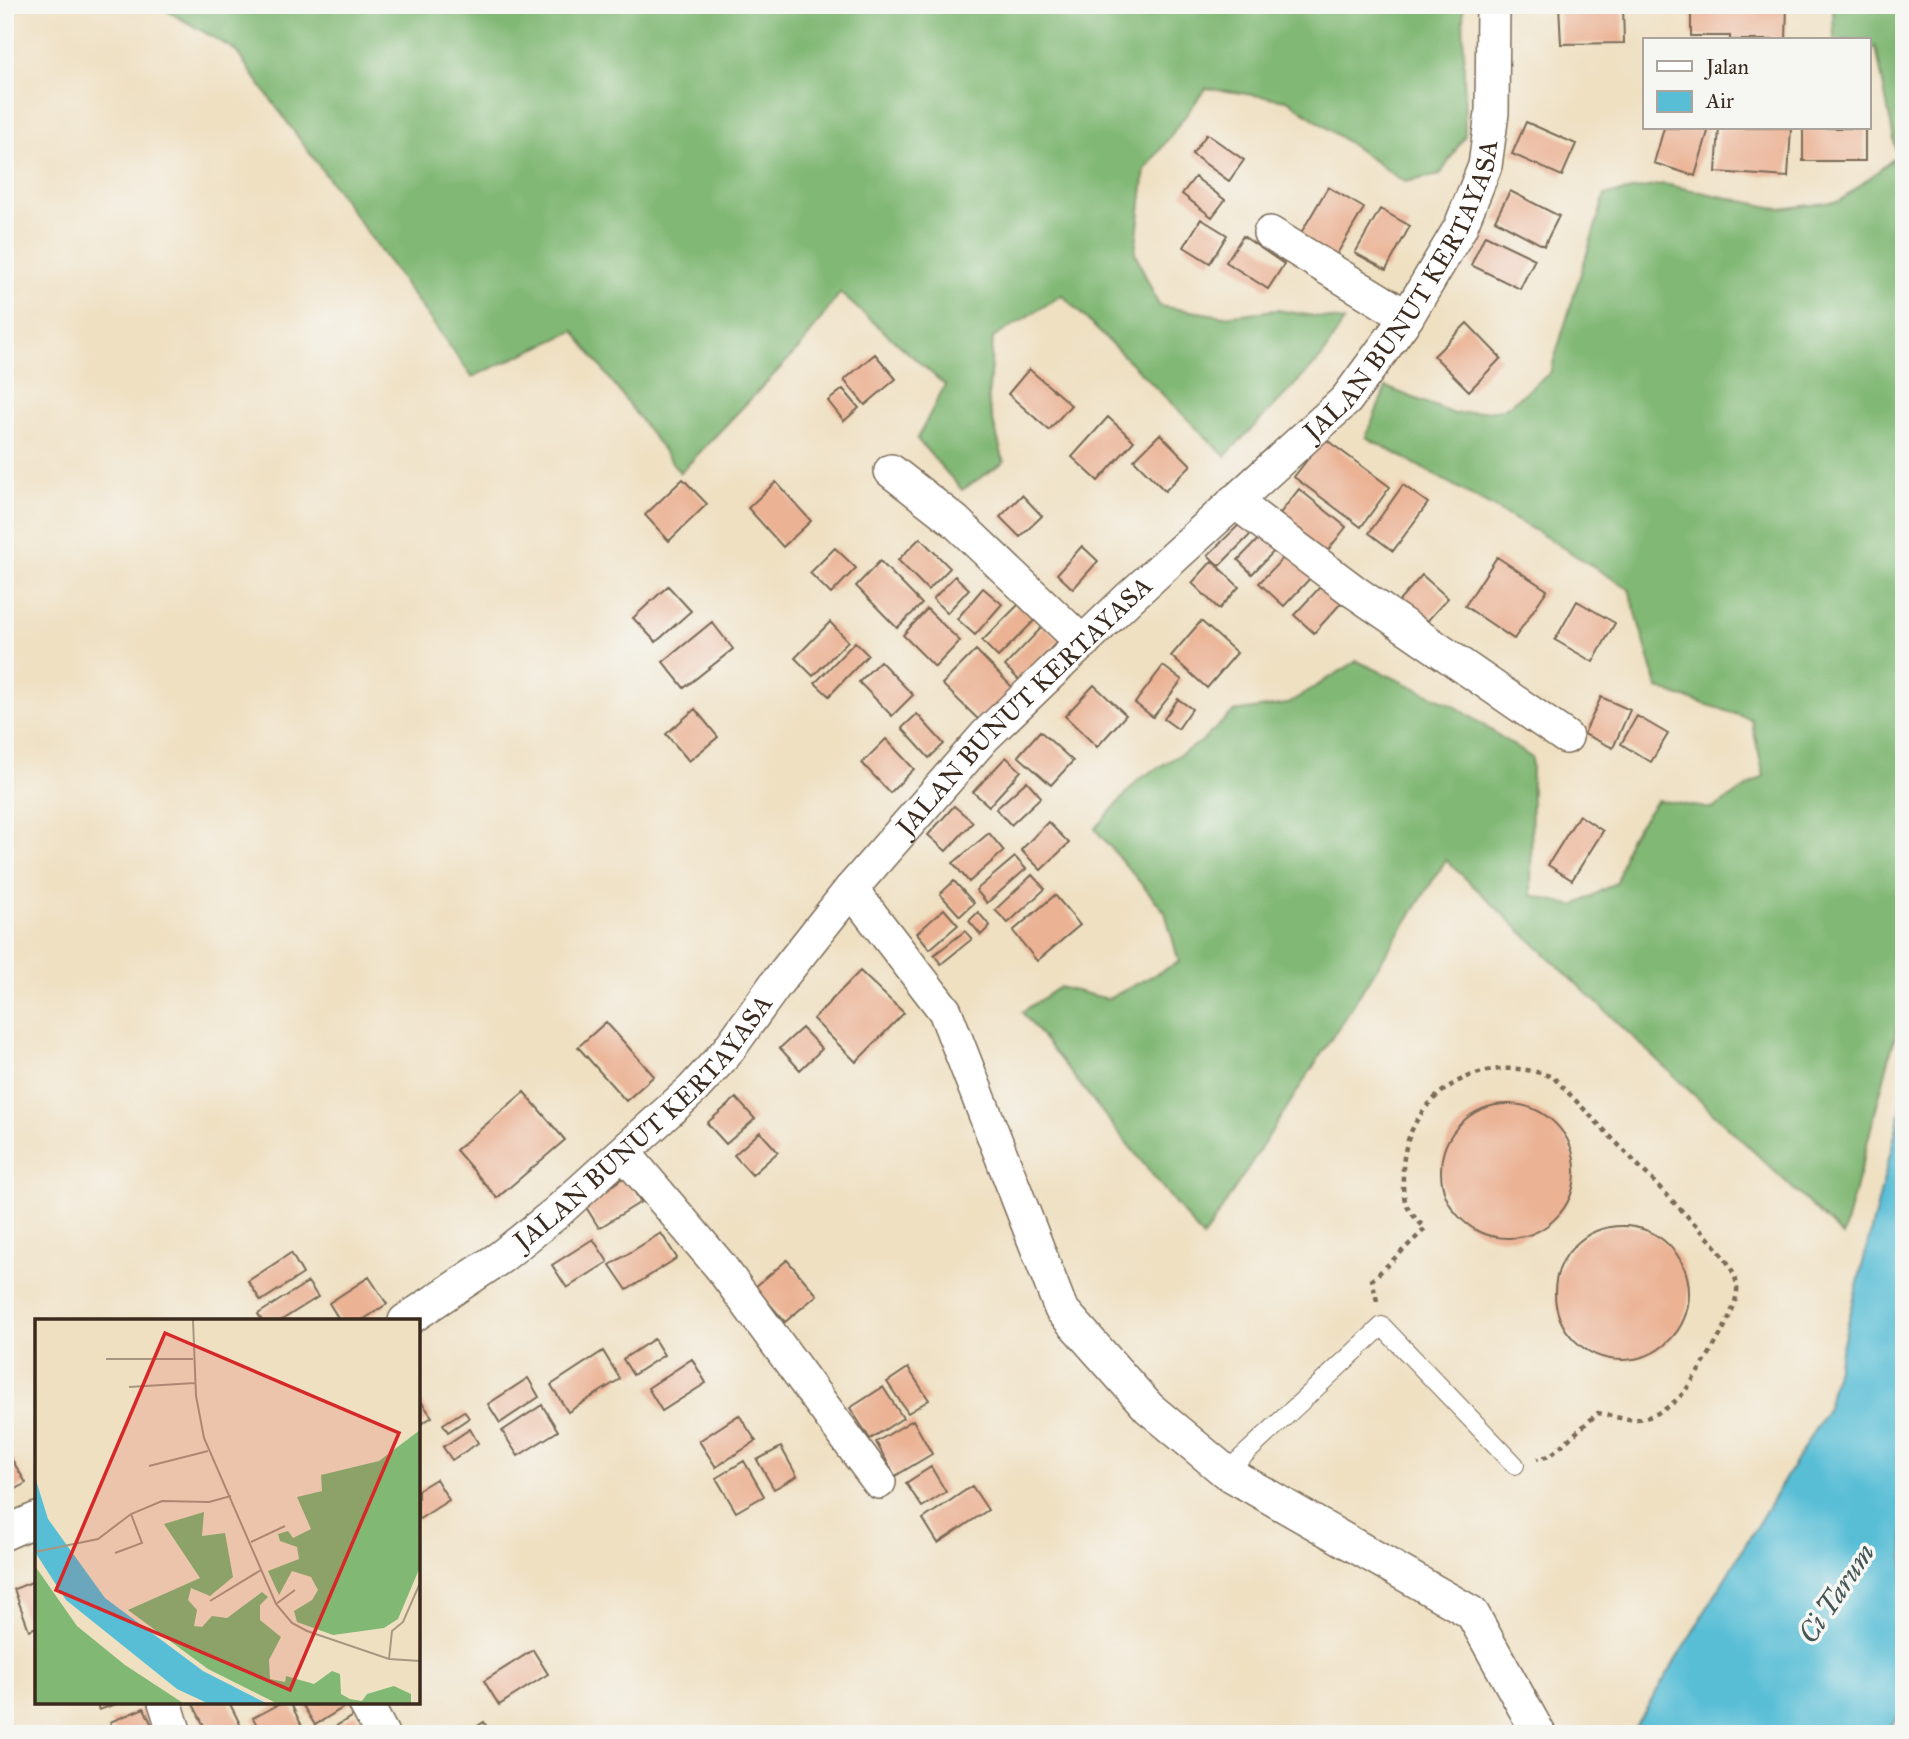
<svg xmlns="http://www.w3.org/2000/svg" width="1909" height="1739" font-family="'IM FELL Great Primer',serif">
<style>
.forest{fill:#81b874;stroke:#5e7149;stroke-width:2}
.water{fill:#58bed6;stroke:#4a747a;stroke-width:2}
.building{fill:#ebb294}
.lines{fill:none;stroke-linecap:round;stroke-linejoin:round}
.service-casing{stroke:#7a6a57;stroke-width:20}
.minor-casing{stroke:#7a6a57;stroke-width:36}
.path{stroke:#7a6a57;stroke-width:4.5;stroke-dasharray:5 5;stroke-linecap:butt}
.service{stroke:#fff;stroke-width:18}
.minor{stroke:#fff;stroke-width:33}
.labels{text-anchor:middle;stroke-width:7;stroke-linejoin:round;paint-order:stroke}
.street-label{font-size:26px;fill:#3b2a1e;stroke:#f6f6f2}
.water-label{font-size:28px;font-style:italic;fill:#445655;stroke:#f6f6f2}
.inset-road{fill:none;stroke:#a79780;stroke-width:2}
.view{fill:#d62828;fill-opacity:0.15;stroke:#d62828;stroke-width:3.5}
.inset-edge{fill:none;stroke:#3b2a1e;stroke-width:3.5}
</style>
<rect width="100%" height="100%" fill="#f6f6f2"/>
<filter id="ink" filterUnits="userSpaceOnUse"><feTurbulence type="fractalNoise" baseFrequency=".0143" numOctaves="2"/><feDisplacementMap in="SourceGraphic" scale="14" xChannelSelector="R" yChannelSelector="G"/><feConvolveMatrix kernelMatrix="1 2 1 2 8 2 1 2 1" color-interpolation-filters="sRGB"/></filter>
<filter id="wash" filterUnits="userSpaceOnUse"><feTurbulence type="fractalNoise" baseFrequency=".00686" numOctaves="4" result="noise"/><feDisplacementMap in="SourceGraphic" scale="28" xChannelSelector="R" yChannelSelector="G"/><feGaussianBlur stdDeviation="1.57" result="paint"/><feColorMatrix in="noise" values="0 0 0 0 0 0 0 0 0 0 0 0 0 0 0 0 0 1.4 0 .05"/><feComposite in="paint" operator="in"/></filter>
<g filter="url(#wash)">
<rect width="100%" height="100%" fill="#efe0c2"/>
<path class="forest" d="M157,5H1463L1465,135L1440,175L1404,182L1287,100L1206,88L1145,170L1135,253L1159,306L1223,316L1277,310L1344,321L1322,357L1225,456L1062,295L993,338L988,402L1004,462L962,490L917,439L945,385L840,293L802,345L680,473L574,331L472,377L235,50Z
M1833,5H1904V1001L1843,1236L1446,860L1203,1238L1022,1012L1060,987L1108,999L1179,962L1165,912L1095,829L1139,779L1201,742L1233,712L1287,704L1357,661L1455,706L1532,758L1531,895L1574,906L1617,882L1629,839L1657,800L1712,809L1764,776L1751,719L1658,689L1629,589L1536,531L1366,437L1386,387L1454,414L1504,409L1550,373L1605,195L1664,184L1780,209L1840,201L1897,156L1876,47L1869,49V40H1834Z"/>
<path class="water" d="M1904,1098V1707L1886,1734H1631L1826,1411Z"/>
<g id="blocks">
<path class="building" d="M1559,5H1623L1624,43L1561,44Z
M1691,5H1787L1786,40H1730V36H1691Z
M1526,122L1576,144L1562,176L1512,154Z
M1664,128H1709L1695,176L1654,163Z
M1719,128H1791L1788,177L1716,172Z
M1803,128H1865V161H1803Z
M1207,134L1244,160L1229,181L1192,154Z
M1195,177L1225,200L1212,217L1182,194Z
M1328,187L1364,208L1334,259L1298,238Z
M1510,191L1559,216L1544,246L1495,220Z
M1380,209L1410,226L1386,270L1355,253Z
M1201,219L1227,235L1210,263L1184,247Z
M1485,235L1535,259L1520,289L1471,265Z
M1243,236L1284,264L1268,289L1226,262Z
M1467,323L1501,358L1469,391L1434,356Z
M875,354L896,379L865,405L844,380Z
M1029,369L1071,405L1049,430L1008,394Z
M843,389L859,408L844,421L828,401Z
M1108,417L1134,441L1098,481L1072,457Z
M1160,434L1191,465L1165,491L1134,460Z
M1324,438L1390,487L1361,527L1294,477Z
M683,479L707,504L669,541L645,515Z
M776,482L811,521L783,547L748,508Z
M1403,485L1428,503L1393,551L1369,533Z
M1299,489L1346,527L1318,563L1271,525Z
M1022,495L1042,516L1020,537L1000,517Z
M1249,515L1260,525L1219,566L1208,555Z
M1267,530L1281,544L1252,574L1238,560Z
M920,538L950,568L928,590L898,560Z
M1082,546L1098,561L1073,589L1057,574Z
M835,548L856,568L831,594L810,573Z
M1290,551L1314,574L1284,606L1259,583Z
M1497,557L1547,590L1514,639L1465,606Z
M880,561L922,604L897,628L856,586Z
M1212,561L1239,587L1219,609L1192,583Z
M1422,575L1448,598L1419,630L1393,608Z
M955,576L969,589L947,613L933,599Z
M1323,584L1342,602L1314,633L1294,615Z
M668,586L691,611L656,642L633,618Z
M983,588L1002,604L975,635L957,619Z
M1577,601L1615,623L1593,662L1555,640Z
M1019,604L1035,620L998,657L982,641Z
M927,609L960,641L935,667L903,635Z
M1201,621L1237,653L1207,688L1171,656Z
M712,622L733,649L684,688L663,662Z
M830,622L848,641L813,676L795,658Z
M1044,625L1059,640L1020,681L1005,666Z
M855,642L868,655L829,696L815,683Z
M976,650L1015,690L982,723L942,684Z
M880,661L913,695L892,716L859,682Z
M1163,666L1182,680L1153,717L1135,703Z
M1094,685L1126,715L1097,747L1065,716Z
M1601,697L1630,710L1613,748L1584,734Z
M1178,699L1192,709L1178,729L1164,719Z
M695,709L718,737L689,761L666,734Z
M917,714L944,744L929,758L902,728Z
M1637,716L1668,734L1651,762L1621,744Z
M1040,731L1073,761L1051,785L1018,756Z
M886,739L914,769L890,793L862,763Z
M1006,757L1021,771L989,806L973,792Z
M1027,781L1041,797L1011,825L996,809Z
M954,806L973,822L946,851L928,835Z
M1579,815L1603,831L1572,880L1548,865Z
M1048,822L1069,843L1041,870L1021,850Z
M989,833L1004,851L969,882L953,863Z
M1015,857L1026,869L987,903L976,890Z
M1032,875L1045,889L1008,923L995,910Z
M954,881L974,903L960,916L940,894Z
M1055,895L1080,925L1037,961L1013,931Z
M944,909L958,925L930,949L917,933Z
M978,912L990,926L981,935L969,921Z
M965,931L972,939L941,964L934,955Z
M860,971L904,1013L856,1062L813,1019Z
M606,1022L654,1076L626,1101L578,1047Z
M802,1028L822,1049L800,1070L780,1048Z
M524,1092L565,1140L497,1198L456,1150Z
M736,1098L755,1119L726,1144L707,1123Z
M1441 1171a67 67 0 1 1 134 0a67 67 0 1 1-134 0Z
M760,1132L778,1152L752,1175L734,1155Z
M625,1177L641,1202L599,1228L584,1204Z
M1555 1293a67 67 0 1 1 134 0a67 67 0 1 1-134 0Z
M661,1233L677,1258L627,1290L610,1265Z
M593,1239L608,1262L567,1288L552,1265Z
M291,1253L303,1274L261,1301L248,1281Z
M787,1260L817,1295L785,1322L755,1287Z
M369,1277L387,1304L361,1321H340L329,1303Z
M308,1282L318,1297L280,1321H262L258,1314Z
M654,1339L664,1355L633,1375L623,1359Z
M603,1351L620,1379L568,1412L551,1385Z
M692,1359L706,1383L662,1411L648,1388Z
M908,1368L929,1400L908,1413L887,1382Z
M528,1378L539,1397L500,1423L488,1404Z
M883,1387L903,1418L870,1439L850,1408Z
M418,1397L432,1417L418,1426Z
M542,1405L558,1431L518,1456L502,1431Z
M464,1411L469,1418L448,1432L443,1424Z
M739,1415L756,1441L716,1467L699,1441Z
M913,1420L932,1454L895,1476L876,1442Z
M470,1429L478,1443L452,1460L443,1447Z
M781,1447L797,1476L774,1489L757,1460Z
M5,1448L26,1483L5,1496Z
M744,1461L764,1496L736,1512L716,1478Z
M931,1467L946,1492L922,1507L906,1483Z
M436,1479L449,1500L418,1520V1490Z
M972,1486L988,1510L938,1543L923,1519Z
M37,1580V1627L29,1630L14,1589Z
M533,1650L548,1674L499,1705L484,1681Z
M96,1702H119V1703L99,1710Z
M197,1702H229L241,1726L225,1734H208L193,1704Z
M283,1702H290L302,1726L288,1734H262L253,1718Z
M305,1702H352L315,1725L302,1704Z
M144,1708L156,1734H115L110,1722Z
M356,1714L365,1729L358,1734H323Z
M484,1722L491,1734H465Z"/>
</g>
</g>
<g filter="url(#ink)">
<use href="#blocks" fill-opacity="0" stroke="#7a6a57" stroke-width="2"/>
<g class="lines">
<g class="service-casing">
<path id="service" d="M1226,1472L1382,1326L1515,1465"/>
</g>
<g class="minor-casing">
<g id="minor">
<path d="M1270,233L1407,317"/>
<path d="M891,471L955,521L1083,643"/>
<path d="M1234,501L1355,592L1566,737"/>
<path d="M851,889L945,1011L1061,1309L1149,1408L1226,1472L1472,1613L1539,1734"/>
<path d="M624,1153L720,1266L879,1482"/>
<path id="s1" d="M405,1321L501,1257L556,1213L693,1089L726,1053L775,985L851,889L985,736L1129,598L1346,400L1407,317L1460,228L1485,166L1492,113L1493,5"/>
<path d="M5,1533L37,1519"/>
<path d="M165,1702L175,1734"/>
<path d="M365,1702L382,1734"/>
</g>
</g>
<path class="path" d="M1377,1301L1372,1280L1425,1229C1420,1222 1412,1215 1408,1208C1402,1197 1403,1183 1403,1171C1404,1093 1486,1048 1554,1078L1714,1244C1723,1256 1735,1270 1737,1286C1740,1310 1700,1370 1685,1391C1676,1402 1664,1411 1651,1416C1633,1423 1616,1417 1598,1413L1550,1456L1537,1459"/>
<use href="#service" class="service"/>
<use href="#minor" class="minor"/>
</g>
</g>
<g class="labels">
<g class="street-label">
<text dy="9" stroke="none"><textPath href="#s1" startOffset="1446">JALAN BUNUT KERTAYASA</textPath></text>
<text dy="9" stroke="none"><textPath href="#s1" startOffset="878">JALAN BUNUT KERTAYASA</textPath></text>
<text dy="9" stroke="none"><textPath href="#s1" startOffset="312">JALAN BUNUT KERTAYASA</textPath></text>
</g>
<g class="water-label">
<text transform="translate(1836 1593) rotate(-56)" y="10">Ci Tarum</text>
</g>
</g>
<g transform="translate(35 1319)">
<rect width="385" height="385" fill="#efe0c2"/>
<path d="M385,111V248L363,300L349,309L298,316L262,303L259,292L277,281L283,271L276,258L257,252L244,276L233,252L264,240L262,228L245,222L243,215L253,212L258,219L276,210L262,178L287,172L286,156L344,142ZM169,193L167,217L190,214L198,258L175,277L156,269L153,281L162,291L159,307L167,308L177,297L192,299L227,273L233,278L225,286V301L246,318L234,341L235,360L250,363L251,357L279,365L297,352L305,355L306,375L315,380L327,382L332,375L359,367L376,375V384H241L173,350L93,291L165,259L129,205ZM0,247L42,307L90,346L148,384H0Z" fill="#81b874"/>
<path d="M0,158L13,200L70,279L168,352L231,384H172L142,370L31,281L0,233Z" fill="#58bed6"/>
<path class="inset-road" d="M158,1L161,77L169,119L241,285L257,304L272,312L354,340L385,342M71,40H158M94,68L160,64M114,147L173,132M216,223L250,207M0,233L63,220L96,195L127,182L174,183L196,177M80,234L107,224L96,195M175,282L226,251M241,285L260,271M354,340L357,312L368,303L385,264"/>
<path class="view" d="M130,14L364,114L255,371L21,271Z"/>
<rect width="385" height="385" class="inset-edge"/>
</g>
<rect width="1909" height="1739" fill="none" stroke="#f6f6f2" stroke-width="28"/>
<rect x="1643" y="38" width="228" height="91" fill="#f6f6f2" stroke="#aba49d" stroke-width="2"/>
<rect x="1657" y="61" width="35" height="10" fill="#ffffff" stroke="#aba49d" stroke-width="2"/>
<text x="1706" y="74" font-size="21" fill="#3b2a1e">Jalan</text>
<rect x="1657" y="91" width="35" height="21" fill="#58bed6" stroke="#aba49d" stroke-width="2"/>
<text x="1706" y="108" font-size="21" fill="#3b2a1e">Air</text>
</svg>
